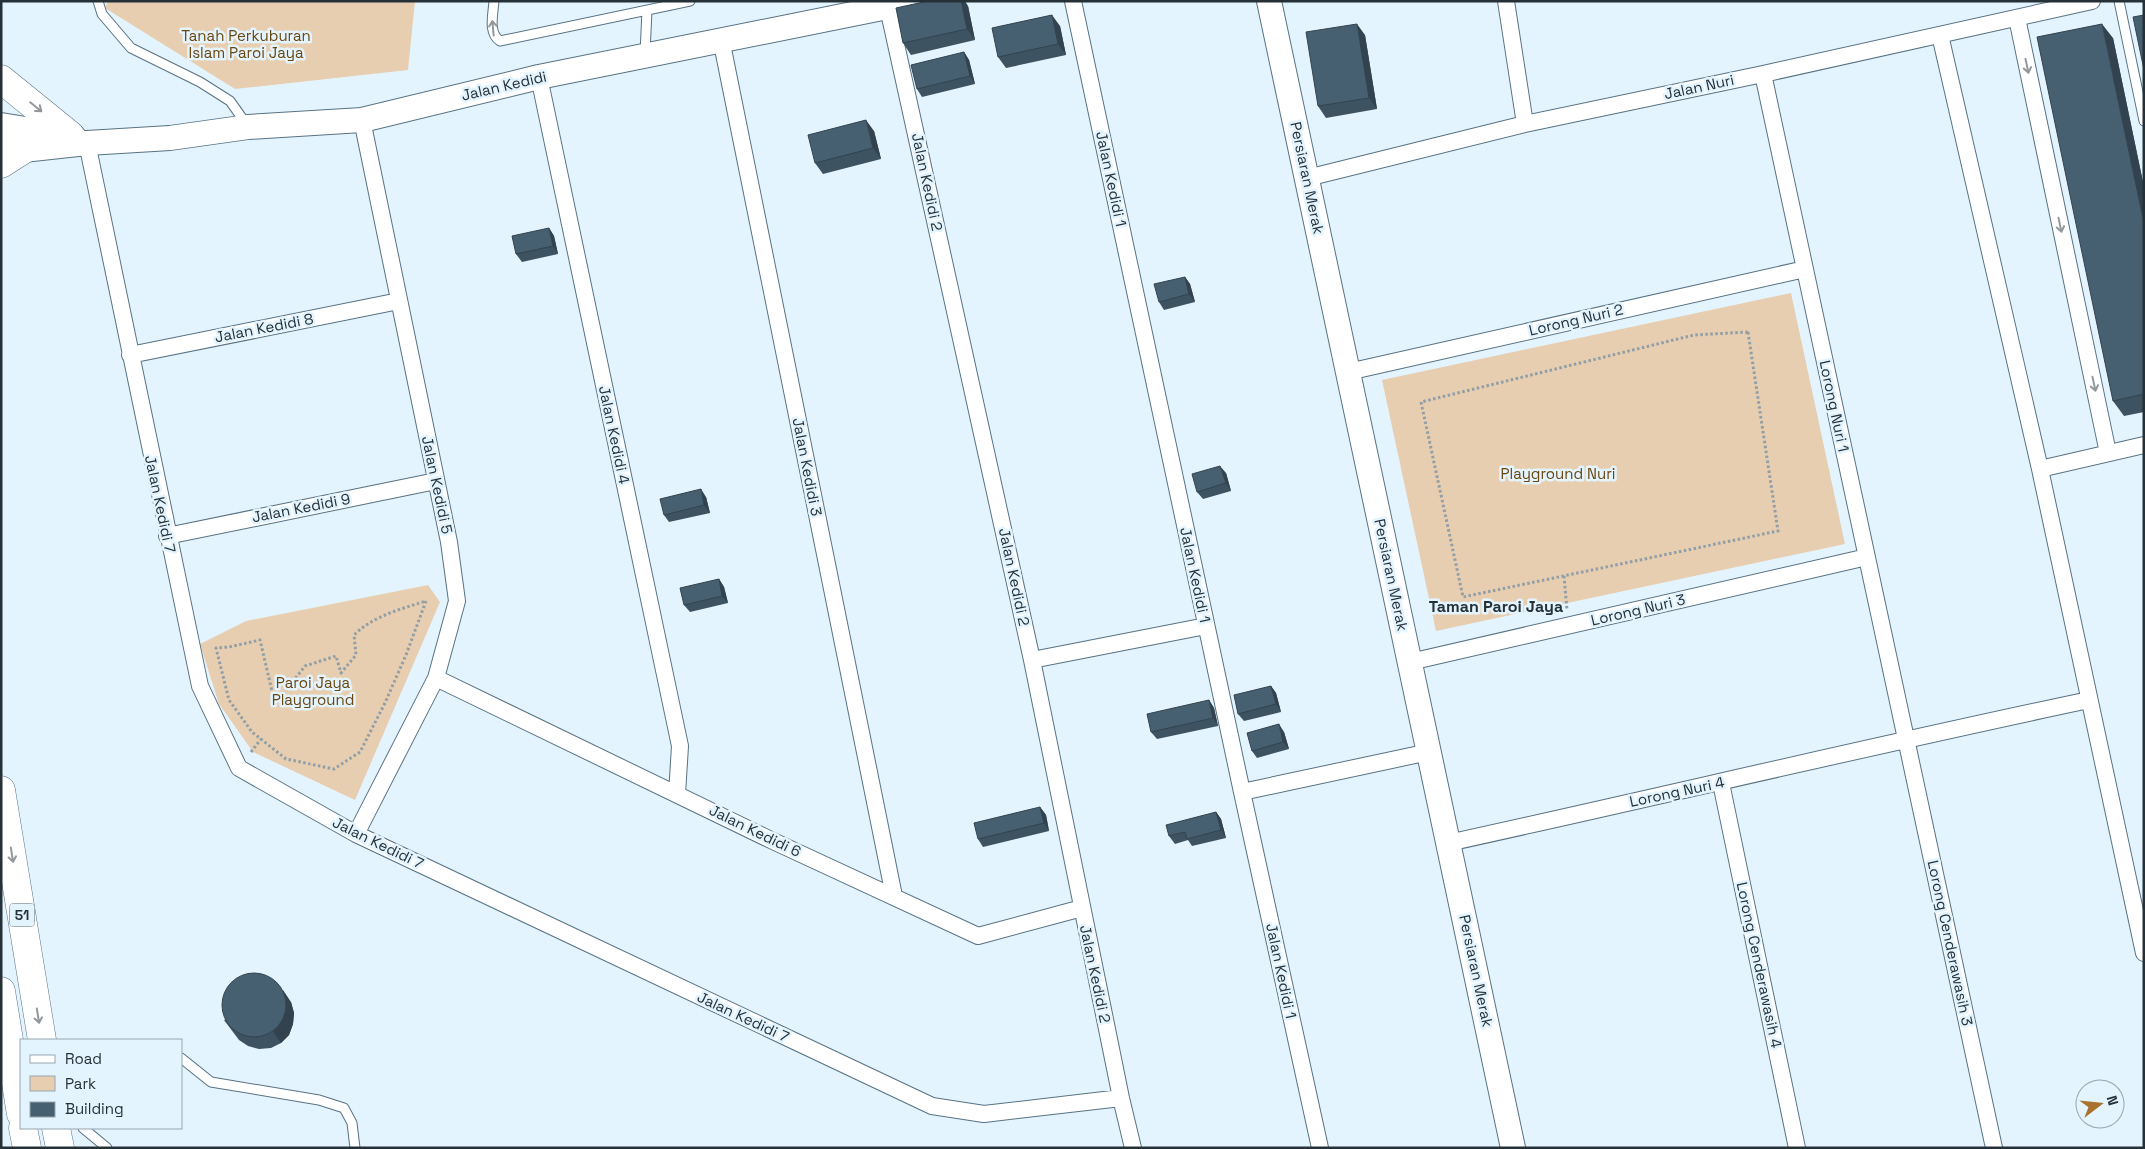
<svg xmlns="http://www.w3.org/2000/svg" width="2145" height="1149" font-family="'Space Grotesk',sans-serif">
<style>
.green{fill:#e8ceb0}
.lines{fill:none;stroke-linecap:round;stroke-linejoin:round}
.lane-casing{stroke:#587283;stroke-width:11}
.street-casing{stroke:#587283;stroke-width:18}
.secondary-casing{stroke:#587283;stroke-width:26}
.highway-casing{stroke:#587283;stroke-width:29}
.path{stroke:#8f9ea7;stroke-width:3;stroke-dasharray:2.5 2.5;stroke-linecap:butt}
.lane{stroke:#fff;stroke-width:9}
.street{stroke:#fff;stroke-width:16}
.secondary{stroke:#fff;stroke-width:24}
.highway{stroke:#fff;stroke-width:28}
.wall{fill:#3d5361}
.shaded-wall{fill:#32434f}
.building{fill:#476071;stroke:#32434f}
.oneway{stroke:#92989b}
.labels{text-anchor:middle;stroke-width:5;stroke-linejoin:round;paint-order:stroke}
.shield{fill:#e3f4ff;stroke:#5e6b73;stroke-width:1}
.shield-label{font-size:14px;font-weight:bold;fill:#253037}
.park-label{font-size:15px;fill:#6b450e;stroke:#e3f4ff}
.street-label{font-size:15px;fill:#253037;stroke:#e3f4ff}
.neighbourhood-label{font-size:16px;font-weight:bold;fill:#253037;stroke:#e3f4ff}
</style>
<rect width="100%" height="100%" fill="#e3f4ff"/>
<path class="green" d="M108,1H415L408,70L235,89L105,8Z
M1791,293L1845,544L1436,631L1382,380Z
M428,585L440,602L355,800L253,752L219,704L200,644L246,621Z"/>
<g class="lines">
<g class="lane-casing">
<path id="lane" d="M98,1L102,14L131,48L200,82L230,101L247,125
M494,1C493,15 488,33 500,41L690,1
M2119,1L2144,121
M645,54L647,10
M181,1058L211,1082L319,1100L344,1108L352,1123L355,1148
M83,1128L107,1148"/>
</g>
<g class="street-casing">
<path id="street" d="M1073,1L1242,792L1320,1148
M1506,1L1525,124
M888,8L1032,660L1121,1098L1133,1148
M2017,18L2108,453
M1940,35L2040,469L2144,953
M721,39L894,896
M1763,74L1994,1148
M539,77L680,746L677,794
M87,143L200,686L239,768L356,834L932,1106L984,1114L1121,1098
M1307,178L1525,124L1763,74L2092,1
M130,355L399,301
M1348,372L1805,269
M2040,469L2144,445
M167,536L436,481
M1032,660L1206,626
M1410,662L1867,557
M436,678L773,841L978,936L1082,908
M1721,783L1797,1148
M1242,792L1429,752
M356,834L436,678L457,601L449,542L362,120
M1448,843C1662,796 1875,745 2089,700"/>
</g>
<g class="secondary-casing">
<path id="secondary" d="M1269,1L1513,1148
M1,125L74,137
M1,147L23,150L87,143L170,138L248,127L362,120L539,77L917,1"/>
</g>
<g class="highway-casing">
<path id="highway" d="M1,79L70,135
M1,164L23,150
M1,790L42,1040
M1,991L21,1114
M23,1128L27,1148
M56,1128L60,1148"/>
</g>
<path class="path" d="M1748,332L1778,531L1463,597L1421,402L1694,335Z
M1564,576L1567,610
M426,601L406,655L385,703L360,752L334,769L286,759L252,732L229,700L216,648L229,647L260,640L275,704L305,666L336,656L341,673L356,655L354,635C373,616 401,609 426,601Z
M251,752L261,739"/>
<use href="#lane" class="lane"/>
<use href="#street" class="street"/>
<use href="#secondary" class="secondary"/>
<use href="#highway" class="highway"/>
</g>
<path class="wall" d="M968,6L975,40L911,55L903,43Z
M1060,26L1066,55L1006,68L998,57Z
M1365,35L1377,109L1326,118L1318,106Z
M2113,38L2144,187V412L2124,416L2113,401Z
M964,52L969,60L975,84L922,97L917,89Z
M874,131L881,159L823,174L815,163Z
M549,228L554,236L558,254L522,262L516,254Z
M1185,277L1190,284L1195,302L1164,310L1159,302Z
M1226,473L1231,491L1203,499L1197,492Z
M706,497L710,513L669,522L664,515Z
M719,579L724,587L728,603L690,612L684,605Z
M1271,686L1276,693L1281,712L1244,721L1238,714Z
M1209,700L1214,708L1218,726L1157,739L1151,732Z
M1284,732L1289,749L1257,758L1252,751Z
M1040,807L1046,815L1049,831L983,847L978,839Z
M1216,812L1221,819L1226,838L1192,846L1188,840L1175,844L1169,836Z
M291,1002L294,1013L293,1024L289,1035L281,1043L271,1048L259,1049L248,1046L239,1040L224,1020Z"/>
<path class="shaded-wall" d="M961,1H965L968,6L975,40L967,29Z
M1052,15L1060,26L1066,55L1058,44Z
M1357,24L1365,35L1377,109L1369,98Z
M2102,24L2113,38L2144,187V223Z
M964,52L969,60L975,84L970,76Z
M866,120L874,131L881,159L873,148Z
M549,228L554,236L558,254L553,246Z
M1185,277L1190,284L1195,302L1189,294Z
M1220,466L1226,473L1231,491L1226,483Z
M701,489L706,497L710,513L704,505Z
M719,579L724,587L728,603L722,596Z
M1271,686L1276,693L1281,712L1276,704Z
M1209,700L1214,708L1218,726L1213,718Z
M1279,724L1284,732L1289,749L1283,742Z
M1040,807L1046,815L1049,831L1044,823Z
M1216,812L1221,819L1226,838L1221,830Z
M283,990L291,1002L294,1013L293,1024L289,1035L281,1043L273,1032Z"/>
<path class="building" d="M928,1H961L967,29L903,43L896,8Z
M1052,15L1058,44L998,57L992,28Z
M2144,15V70L2133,17Z
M1357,24L1369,98L1318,106L1306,32Z
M2102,24L2144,223V394L2113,401L2037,37Z
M964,52L970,76L917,89L911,65Z
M866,120L873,148L815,163L808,135Z
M549,228L553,246L516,254L512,236Z
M1185,277L1189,294L1159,302L1154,284Z
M1220,466L1226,483L1197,492L1192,474Z
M701,489L704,505L664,515L660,499Z
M719,579L722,596L684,605L680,588Z
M1271,686L1276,704L1238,714L1234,695Z
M1209,700L1213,718L1151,732L1147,714Z
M1279,724L1283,742L1252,751L1247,733Z
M1040,807L1044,823L978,839L974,823Z
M1216,812L1221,830L1187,839L1185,832L1169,836L1166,825Z
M222 1005a32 32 0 1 1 64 0a32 32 0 1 1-64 0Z"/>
<defs><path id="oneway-shaft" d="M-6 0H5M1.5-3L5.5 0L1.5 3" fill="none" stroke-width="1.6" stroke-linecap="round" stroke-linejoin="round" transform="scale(1.25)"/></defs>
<g class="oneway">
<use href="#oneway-shaft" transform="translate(493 28) rotate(-95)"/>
<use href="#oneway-shaft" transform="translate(2027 66) rotate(78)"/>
<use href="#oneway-shaft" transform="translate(36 107) rotate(39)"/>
<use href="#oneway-shaft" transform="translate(2060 225) rotate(78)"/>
<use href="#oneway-shaft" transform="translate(2094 384) rotate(78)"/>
<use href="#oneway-shaft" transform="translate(12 855) rotate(81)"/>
<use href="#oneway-shaft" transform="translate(38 1016) rotate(81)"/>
</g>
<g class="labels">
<rect class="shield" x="9.5" y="903.5" width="25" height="23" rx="4"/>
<g class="shield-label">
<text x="22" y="920">51</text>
</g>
<g class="park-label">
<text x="246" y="41">Tanah Perkuburan<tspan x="246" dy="17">Islam Paroi Jaya</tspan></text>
<text x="1558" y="479">Playground Nuri</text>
<text x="313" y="688">Paroi Jaya<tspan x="313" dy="17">Playground</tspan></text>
</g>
<g class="street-label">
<text transform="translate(504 86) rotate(-13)" y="5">Jalan Kedidi</text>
<text transform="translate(1699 87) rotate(-12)" y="5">Jalan Nuri</text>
<text transform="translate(1307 178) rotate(78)" y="5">Persiaran Merak</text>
<text transform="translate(1111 179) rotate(78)" y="5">Jalan Kedidi 1</text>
<text transform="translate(927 182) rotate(78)" y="5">Jalan Kedidi 2</text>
<text transform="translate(1576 320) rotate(-13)" y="5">Lorong Nuri 2</text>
<text transform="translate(264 328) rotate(-11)" y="5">Jalan Kedidi 8</text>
<text transform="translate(1834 406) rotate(78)" y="5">Lorong Nuri 1</text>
<text transform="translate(614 435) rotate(78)" y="5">Jalan Kedidi 4</text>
<text transform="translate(807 467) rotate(79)" y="5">Jalan Kedidi 3</text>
<text transform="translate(437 485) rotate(78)" y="5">Jalan Kedidi 5</text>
<text transform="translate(160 504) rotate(78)" y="5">Jalan Kedidi 7</text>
<text transform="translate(301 508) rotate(-11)" y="5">Jalan Kedidi 9</text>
<text transform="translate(1195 575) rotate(78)" y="5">Jalan Kedidi 1</text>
<text transform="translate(1391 575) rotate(78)" y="5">Persiaran Merak</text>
<text transform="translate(1014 577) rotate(78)" y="5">Jalan Kedidi 2</text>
<text transform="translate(1638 610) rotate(-13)" y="5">Lorong Nuri 3</text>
<text transform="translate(1677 792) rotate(-12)" y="5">Lorong Nuri 4</text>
<text transform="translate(755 831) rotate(26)" y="5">Jalan Kedidi 6</text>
<text transform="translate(378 843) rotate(26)" y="5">Jalan Kedidi 7</text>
<text transform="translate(1950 943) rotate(78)" y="5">Lorong Cenderawasih 3</text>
<text transform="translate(1759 965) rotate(78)" y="5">Lorong Cenderawasih 4</text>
<text transform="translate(1281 971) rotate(78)" y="5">Jalan Kedidi 1</text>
<text transform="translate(1476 971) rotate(78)" y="5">Persiaran Merak</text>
<text transform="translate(1095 974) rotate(78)" y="5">Jalan Kedidi 2</text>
<text transform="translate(743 1017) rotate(25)" y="5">Jalan Kedidi 7</text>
</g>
<g class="neighbourhood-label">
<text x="1496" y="612">Taman Paroi Jaya</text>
</g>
</g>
<rect width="2145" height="1149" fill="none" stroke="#253037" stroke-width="5"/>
<rect x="20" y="1039" width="162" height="90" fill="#e3f4ff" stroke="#97a6af"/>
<rect x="30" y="1055" width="25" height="8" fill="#ffffff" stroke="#97a6af"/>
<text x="65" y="1064" font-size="15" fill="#253037">Road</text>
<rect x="30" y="1076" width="25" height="15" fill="#e8ceb0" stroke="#97a6af"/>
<text x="65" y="1089" font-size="15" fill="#253037">Park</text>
<rect x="30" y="1102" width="25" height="15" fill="#476071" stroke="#97a6af"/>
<text x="65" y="1114" font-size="15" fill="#253037">Building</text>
<g transform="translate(2100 1104) rotate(74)"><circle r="24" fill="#e3f4ff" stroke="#97a6af"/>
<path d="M0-4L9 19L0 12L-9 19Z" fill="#a9732d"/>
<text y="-8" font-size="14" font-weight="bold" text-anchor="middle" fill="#253037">N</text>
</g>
</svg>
